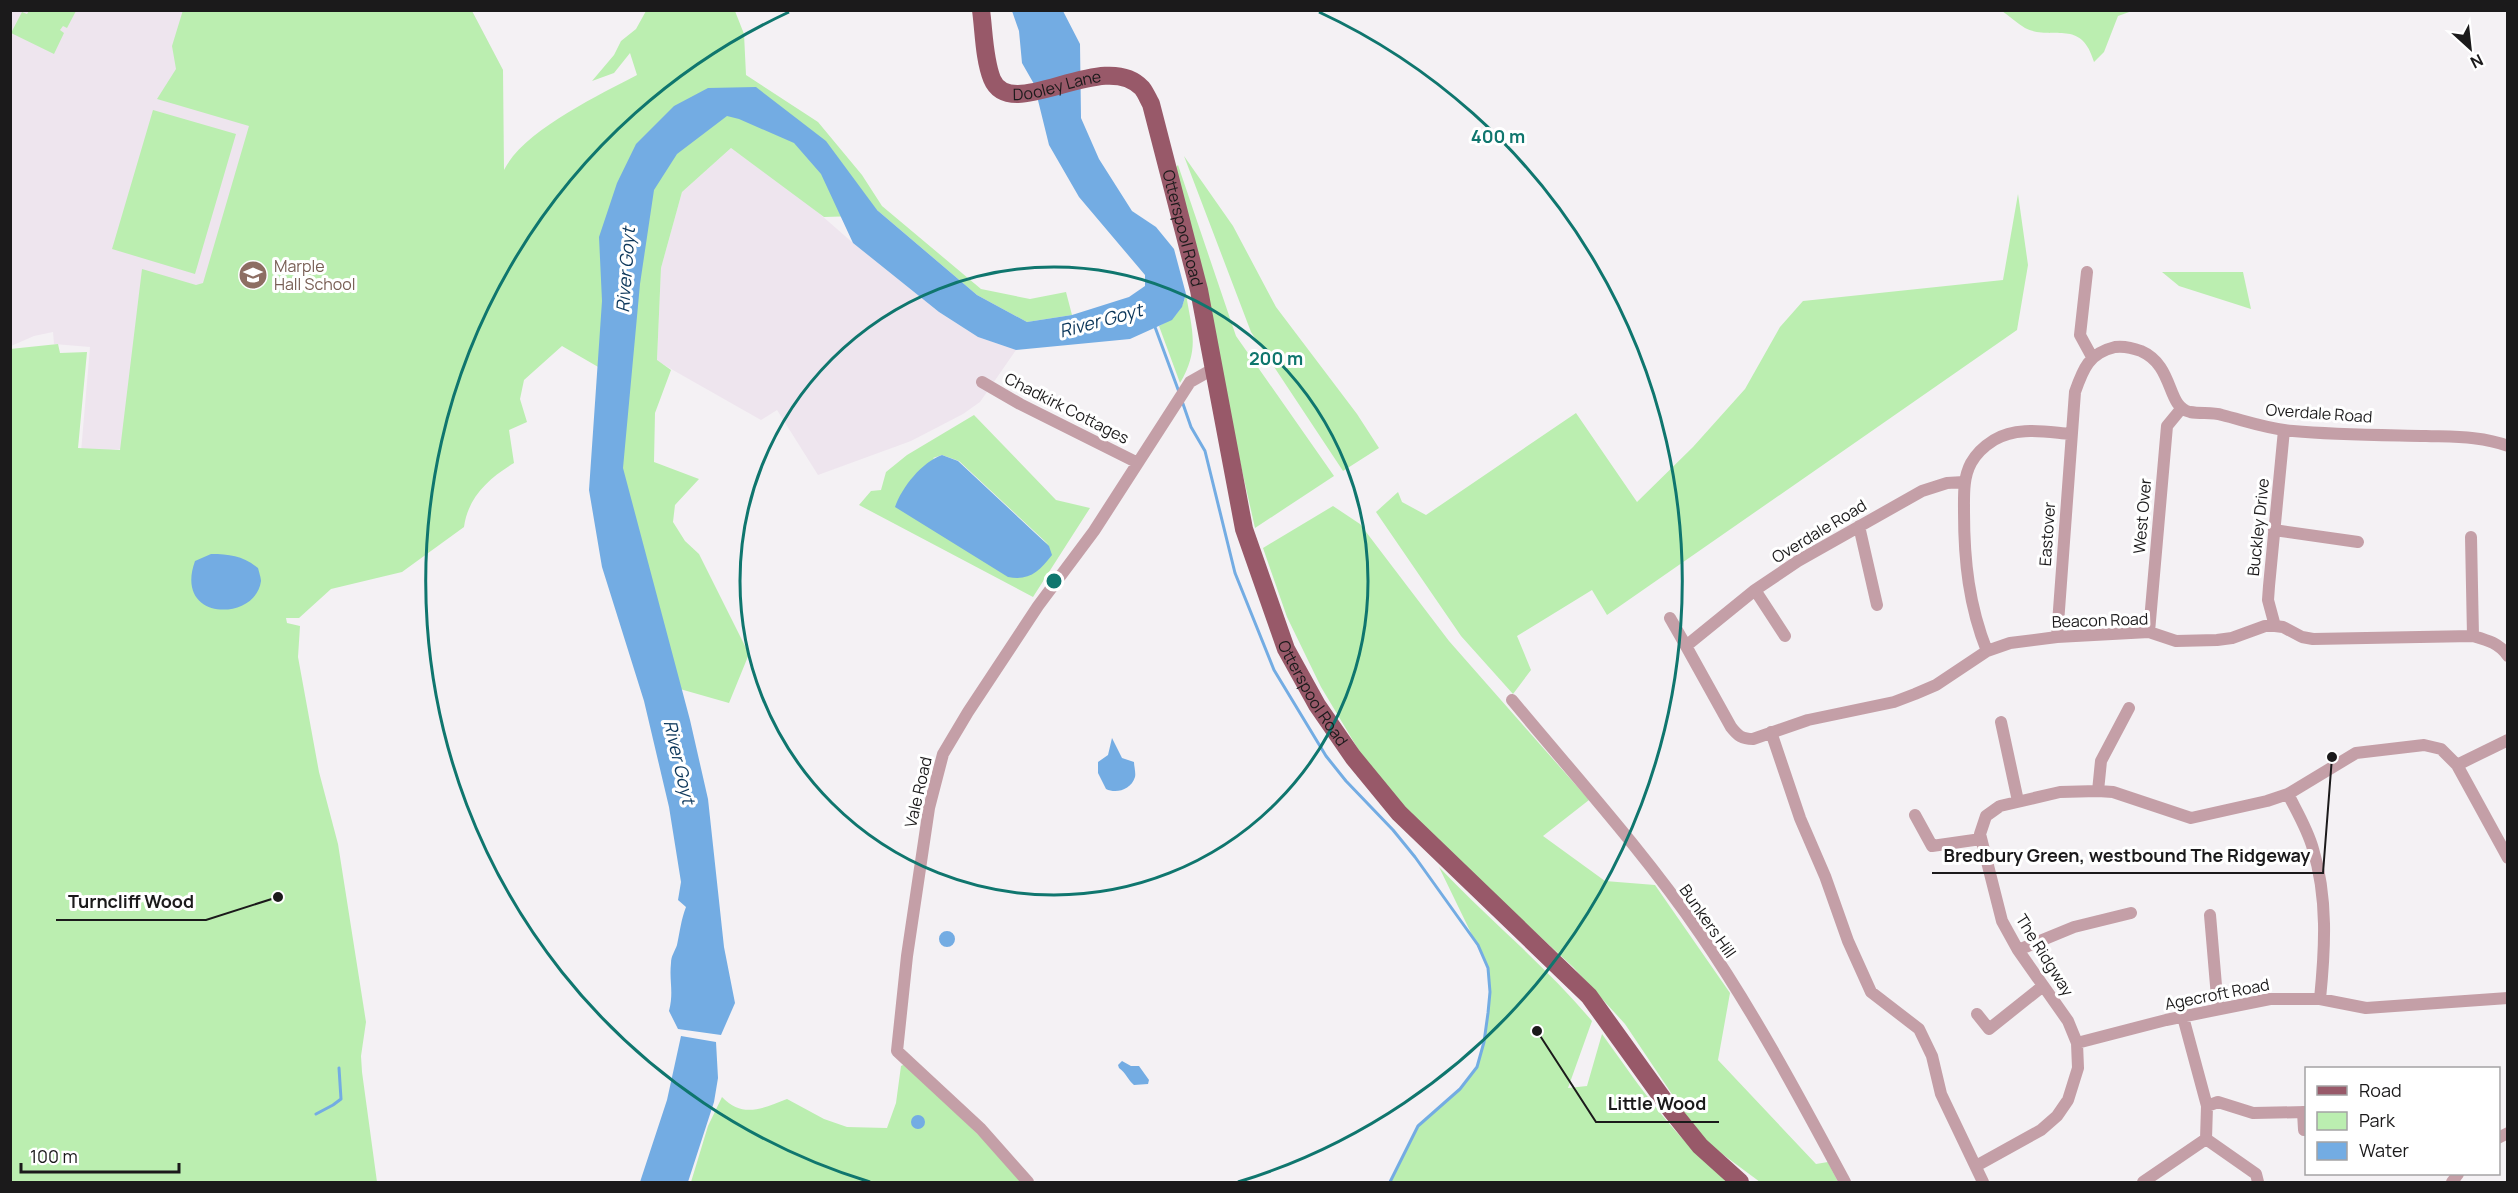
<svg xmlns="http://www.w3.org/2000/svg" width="2518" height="1193" font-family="Manrope,sans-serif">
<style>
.built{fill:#eee5ee}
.green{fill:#bbeeb0;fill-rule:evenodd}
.water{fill:#73ace3}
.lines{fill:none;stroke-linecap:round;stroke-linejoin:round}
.stream{stroke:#73ace3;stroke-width:3}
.street{stroke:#c49fa7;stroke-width:12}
.primary{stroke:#985969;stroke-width:18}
.ring{fill:none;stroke:#0f766e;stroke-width:3}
.labels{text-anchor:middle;stroke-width:6;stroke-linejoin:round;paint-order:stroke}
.street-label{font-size:16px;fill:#1b1a1b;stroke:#fff}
.education-label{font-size:16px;fill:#785e54;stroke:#fff;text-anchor:start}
.water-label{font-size:18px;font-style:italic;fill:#0b365a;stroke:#fff}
.centre{fill:#0f766e;stroke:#fff;stroke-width:3}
.ring-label{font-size:18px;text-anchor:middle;font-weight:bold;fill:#0f766e;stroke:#fff;stroke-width:6;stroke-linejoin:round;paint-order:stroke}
.leader{fill:none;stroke:#1b1a1b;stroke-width:2}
.callout-dot{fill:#1b1a1b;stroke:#fff;stroke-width:2}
.callout-label{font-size:18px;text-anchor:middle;font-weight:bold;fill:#1b1a1b;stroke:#fff;stroke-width:6;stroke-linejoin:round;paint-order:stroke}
</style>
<rect width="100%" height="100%" fill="#f4f1f4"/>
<path class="built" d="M11,11H472L503,70L419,428L81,452L90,347L54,344L53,332L34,336L11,346Z
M731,148L805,201L853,243L939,312L978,337L1016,350L980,402L963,414L911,441L818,475L777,410L761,420L657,361L661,268L682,192Z"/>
<path class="green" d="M183,10L472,11L503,70L504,170C523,131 599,95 637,75L630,53L614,73L592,81L614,55L621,41L636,29L646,11H735L744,34L746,75L818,122L862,175L882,206L981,289L1030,299L1066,292L1072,315L1027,322L977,295L877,210L858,216L824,217L731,148L682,192L661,268L657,360L671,370L655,413L654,462L699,479L675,505L673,522L685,541L699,554L749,654L729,703L659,683L636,617L612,375L562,346L524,380L520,399L527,422L509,430L514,463C489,478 468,497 464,527L402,572L331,589L299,618H286L287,623L300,626L298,657L319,772L338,844L366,1022L361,1056L362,1072L377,1182H11L10,349L58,344L60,353L87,352L78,448L120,450L142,269L196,285L203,283L249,126L157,99L176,69L172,46Z
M29,11H76L67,28L63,26L60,30L64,33L54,54L11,33L22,12L27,14Z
M2002,11H2132L2118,16L2104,52L2094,62C2081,17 2053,42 2025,28C2017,23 2009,16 2002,11Z
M153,110L236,134L195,274L112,249Z
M1184,156L1233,226L1276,307L1357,414L1379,448L1343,471L1251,332Z
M1178,165L1236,336L1334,476L1255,528L1174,169Z
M2018,194L2028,265L2017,330L1607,615L1592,590L1517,636L1531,670L1513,694L1461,636L1376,512L1398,492L1402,502L1426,515L1576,413L1637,502L1693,447L1745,389L1780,327L1803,301L2003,280Z
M2162,272H2243L2251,309L2179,286Z
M1186,294C1192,331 1200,349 1180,383L1159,326C1174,319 1182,311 1186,294Z
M974,415L1056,500L1090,508L1033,597L859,505L871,491L881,490L886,472L907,455ZM942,455L959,461L1049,545L933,458Z
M1333,506L1360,524L1449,641L1589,800L1543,836L1605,881L1655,885L1730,993L1718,1060L1816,1164L1828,1162L1838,1182H1760L1702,1139L1625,1024L1573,967L1413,819L1370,769L1321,687L1287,617L1263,548Z
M1439,867C1489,920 1545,965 1592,1021L1568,1088L1587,1086L1602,1034C1641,1088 1677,1143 1731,1182H1390L1418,1126L1460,1089L1477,1067L1484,1042L1490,992L1488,968Z
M903,1065L908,1066L996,1152L1024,1182H691L708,1126L722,1097C743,1119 763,1108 787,1099L824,1119L847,1127L887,1128L896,1103L901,1066Z"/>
<path class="water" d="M1012,11H1063L1080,44L1081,118L1099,159L1132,211L1156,227L1174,249L1186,294L1182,307L1172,320L1130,339L1016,350L978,337L939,312L853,243L821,174L794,143L739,119L727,116L677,154L654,190L640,284L623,468L690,720L708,799L724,947L735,1003L721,1035L678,1029L669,1011C674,991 669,982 671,963C671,956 675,951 677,945C680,931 681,920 686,907L678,900L681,882L669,807L644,701L602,567L589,490L602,301L599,237L617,183L636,144L674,106L708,88L756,87L826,141L877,210L977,295L1027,322L1072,315L1129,297L1145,286V275L1079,197L1049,145L1034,84L1022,63L1019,31Z
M942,455L958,461L1049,546L1052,555C1039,572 1029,581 1008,577L895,507C902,487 922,462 942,455Z
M211,554C230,554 243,556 258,568C259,572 261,578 261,581C256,622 173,622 195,561Z
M1112,738L1122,758L1134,762C1134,766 1136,773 1135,777C1131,790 1116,794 1106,789L1098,773V762L1108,755Z
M939 939a8 8 0 1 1 16 0a8 8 0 1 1-16 0Z
M681,1036L716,1042L718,1078L714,1102L688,1182H640L667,1100Z
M1122,1061L1131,1066H1139L1149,1080L1148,1084L1134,1085C1128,1080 1126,1073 1119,1068L1118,1065Z
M911 1122a7 7 0 1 1 14 0a7 7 0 1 1-14 0Z"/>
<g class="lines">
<path class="stream" d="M1155,327L1179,392
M1182,401L1191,427L1205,451L1235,573L1274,670L1326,756L1346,781L1393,830L1415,857L1478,945L1488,968L1490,992L1488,1013L1484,1042L1477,1067L1460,1089L1418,1126L1390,1182
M316,1114L333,1105L341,1099L339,1068"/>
<path class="street" d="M2087,272L2080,335L2092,357
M982,382L1020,404L1136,462
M1964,482L1947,483L1922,491L1798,561L1755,590L1686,646L1731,727C1738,736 1742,739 1753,739L1808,720L1894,702L1915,694L1936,685L1987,651L2010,643L2057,637L2149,632L2176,641L2217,640L2232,638L2265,626H2275L2283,627L2302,637L2313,639L2473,636C2487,640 2499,643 2508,656
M1859,526L1877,605
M2274,530L2358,542
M2471,537L2473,636
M1755,590L1785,636
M1670,618L1686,646
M2275,626L2268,600L2269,586L2284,430
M2149,632L2167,426L2181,409
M2057,637L2075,392C2083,369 2089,353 2115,347C2123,346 2133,348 2141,351C2175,366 2166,407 2190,412C2201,414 2212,412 2222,415C2246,421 2268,429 2293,431C2337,435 2382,435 2426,436C2453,437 2482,436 2508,446
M1987,651C1969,606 1964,561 1964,512C1964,495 1963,478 1971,463C1976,454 1986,445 1994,440C2017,426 2045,432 2071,434
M1512,700C1576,777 1644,852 1701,935C1754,1012 1801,1100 1845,1182
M2001,722L2018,801
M1771,732L1800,818L1825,876L1848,941L1871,992L1919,1029L1932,1056L1941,1094L1983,1182
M2457,765L2508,740
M2098,791L2101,761L2129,708
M2288,794C2297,812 2308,830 2313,849C2328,898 2325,949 2320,999
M1915,815L1932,846L1981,839
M2210,915L2218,1009
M2018,950L2074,927L2131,913
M1977,1014L1989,1029L2043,986
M2077,1043L2166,1020L2270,999H2320L2366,1008L2508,998
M2207,1106L2218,1102L2253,1113L2306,1112
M2303,1112L2304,1130
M2498,1138L2508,1133
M2206,1139L2256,1174L2258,1182
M1976,1166L2041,1130L2057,1116L2068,1100L2078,1068L2077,1043L2068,1021L2018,950L2002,921L1980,834L1986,816L2000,806L2060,792L2098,791L2113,792L2191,818L2267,801L2288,794L2356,753L2424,745L2441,749L2457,765L2508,858
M1028,1182L981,1129L897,1051L907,956L929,808L943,754L968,712L1038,606L1094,531L1190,382L1213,369
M2143,1182L2206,1139L2207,1106L2183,1017
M2452,1182L2458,1174"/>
<path class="primary" id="s1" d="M981,10C984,32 984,59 992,79C1011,125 1104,47 1142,88C1146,93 1148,99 1151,104L1199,290L1244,529L1286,649L1317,705L1353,757L1399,813L1589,996L1671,1110L1700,1146L1740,1182"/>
</g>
<g class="ring">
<circle cx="1054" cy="581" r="314"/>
<path d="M870 1182A628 628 0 0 1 789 12M1319 12A628 628 0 0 1 1238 1182"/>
</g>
<defs>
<g id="school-disc" transform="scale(1.5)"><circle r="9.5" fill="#8d6e63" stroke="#fff"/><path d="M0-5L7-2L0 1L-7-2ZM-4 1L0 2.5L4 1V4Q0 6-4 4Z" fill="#fff"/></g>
</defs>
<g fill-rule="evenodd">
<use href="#school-disc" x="253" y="275"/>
</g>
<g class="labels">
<g class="street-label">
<text dy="6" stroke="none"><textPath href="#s1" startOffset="142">Dooley Lane</textPath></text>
<text dy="6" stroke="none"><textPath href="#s1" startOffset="378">Otterspool Road</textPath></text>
<text transform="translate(1067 408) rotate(27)" y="6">Chadkirk Cottages</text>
<text transform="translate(2319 413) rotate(4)" y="6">Overdale Road</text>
<text transform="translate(2142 516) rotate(-85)" y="6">West Over</text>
<text transform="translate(2258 527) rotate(-84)" y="6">Buckley Drive</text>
<text transform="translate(1819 531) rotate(-31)" y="6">Overdale Road</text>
<text transform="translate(2047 534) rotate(-86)" y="6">Eastover</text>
<text transform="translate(2100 620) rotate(-2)" y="6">Beacon Road</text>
<text dy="6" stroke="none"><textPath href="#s1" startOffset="864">Otterspool Road</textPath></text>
<text transform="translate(918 792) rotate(-77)" y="6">Vale Road</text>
<text transform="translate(1708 921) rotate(55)" y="6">Bunkers Hill</text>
<text transform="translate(2045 955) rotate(58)" y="6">The Ridgway</text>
<text transform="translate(2217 994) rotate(-11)" y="6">Agecroft Road</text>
</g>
<g class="education-label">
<text x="274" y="272">Marple<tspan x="274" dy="18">Hall School</tspan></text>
</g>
<g class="water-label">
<text transform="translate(626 270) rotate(-86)" y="6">River Goyt</text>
<text transform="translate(1101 321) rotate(-15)" y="6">River Goyt</text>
<text transform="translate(679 762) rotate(77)" y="6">River Goyt</text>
</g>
</g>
<circle cx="1054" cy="581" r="9" class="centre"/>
<g class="ring-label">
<text x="1498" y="143">400 m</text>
<text x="1276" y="365">200 m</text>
</g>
<path class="leader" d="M2332 757L2323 873H1932M278 897L206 920H56M1537 1031L1596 1122H1719"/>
<g class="callout-dot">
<circle cx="2332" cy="757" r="6"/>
<circle cx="278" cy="897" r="6"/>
<circle cx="1537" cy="1031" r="6"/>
</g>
<g class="callout-label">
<text x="2127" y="862">Bredbury Green, westbound The Ridgeway</text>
<text x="131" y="908">Turncliff Wood</text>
<text x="1657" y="1110">Little Wood</text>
</g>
<rect width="2518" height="1193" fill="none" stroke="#1b1a1b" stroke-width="24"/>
<rect x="2305" y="1067" width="195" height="108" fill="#ffffff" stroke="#a4a3a4" stroke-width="1.5"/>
<rect x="2317" y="1086" width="30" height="9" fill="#985969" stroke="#a4a3a4" stroke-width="1.5"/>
<text x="2359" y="1097" font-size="18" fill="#1b1a1b">Road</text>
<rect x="2317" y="1112" width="30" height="18" fill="#bbeeb0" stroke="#a4a3a4" stroke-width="1.5"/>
<text x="2359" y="1127" font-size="18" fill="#1b1a1b">Park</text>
<rect x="2317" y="1142" width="30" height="18" fill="#73ace3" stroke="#a4a3a4" stroke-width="1.5"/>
<text x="2359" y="1157" font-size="18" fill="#1b1a1b">Water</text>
<g transform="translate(2470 48) rotate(153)" stroke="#ffffff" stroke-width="4.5" paint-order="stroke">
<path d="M0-4.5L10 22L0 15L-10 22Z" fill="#1b1a1b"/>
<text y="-9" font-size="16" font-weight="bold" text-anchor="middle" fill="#1b1a1b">N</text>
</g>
<path d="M21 1163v9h158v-9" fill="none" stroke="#1b1a1b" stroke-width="3"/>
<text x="30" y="1163" font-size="18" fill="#1b1a1b" stroke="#ffffff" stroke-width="4.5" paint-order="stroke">100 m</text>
</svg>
